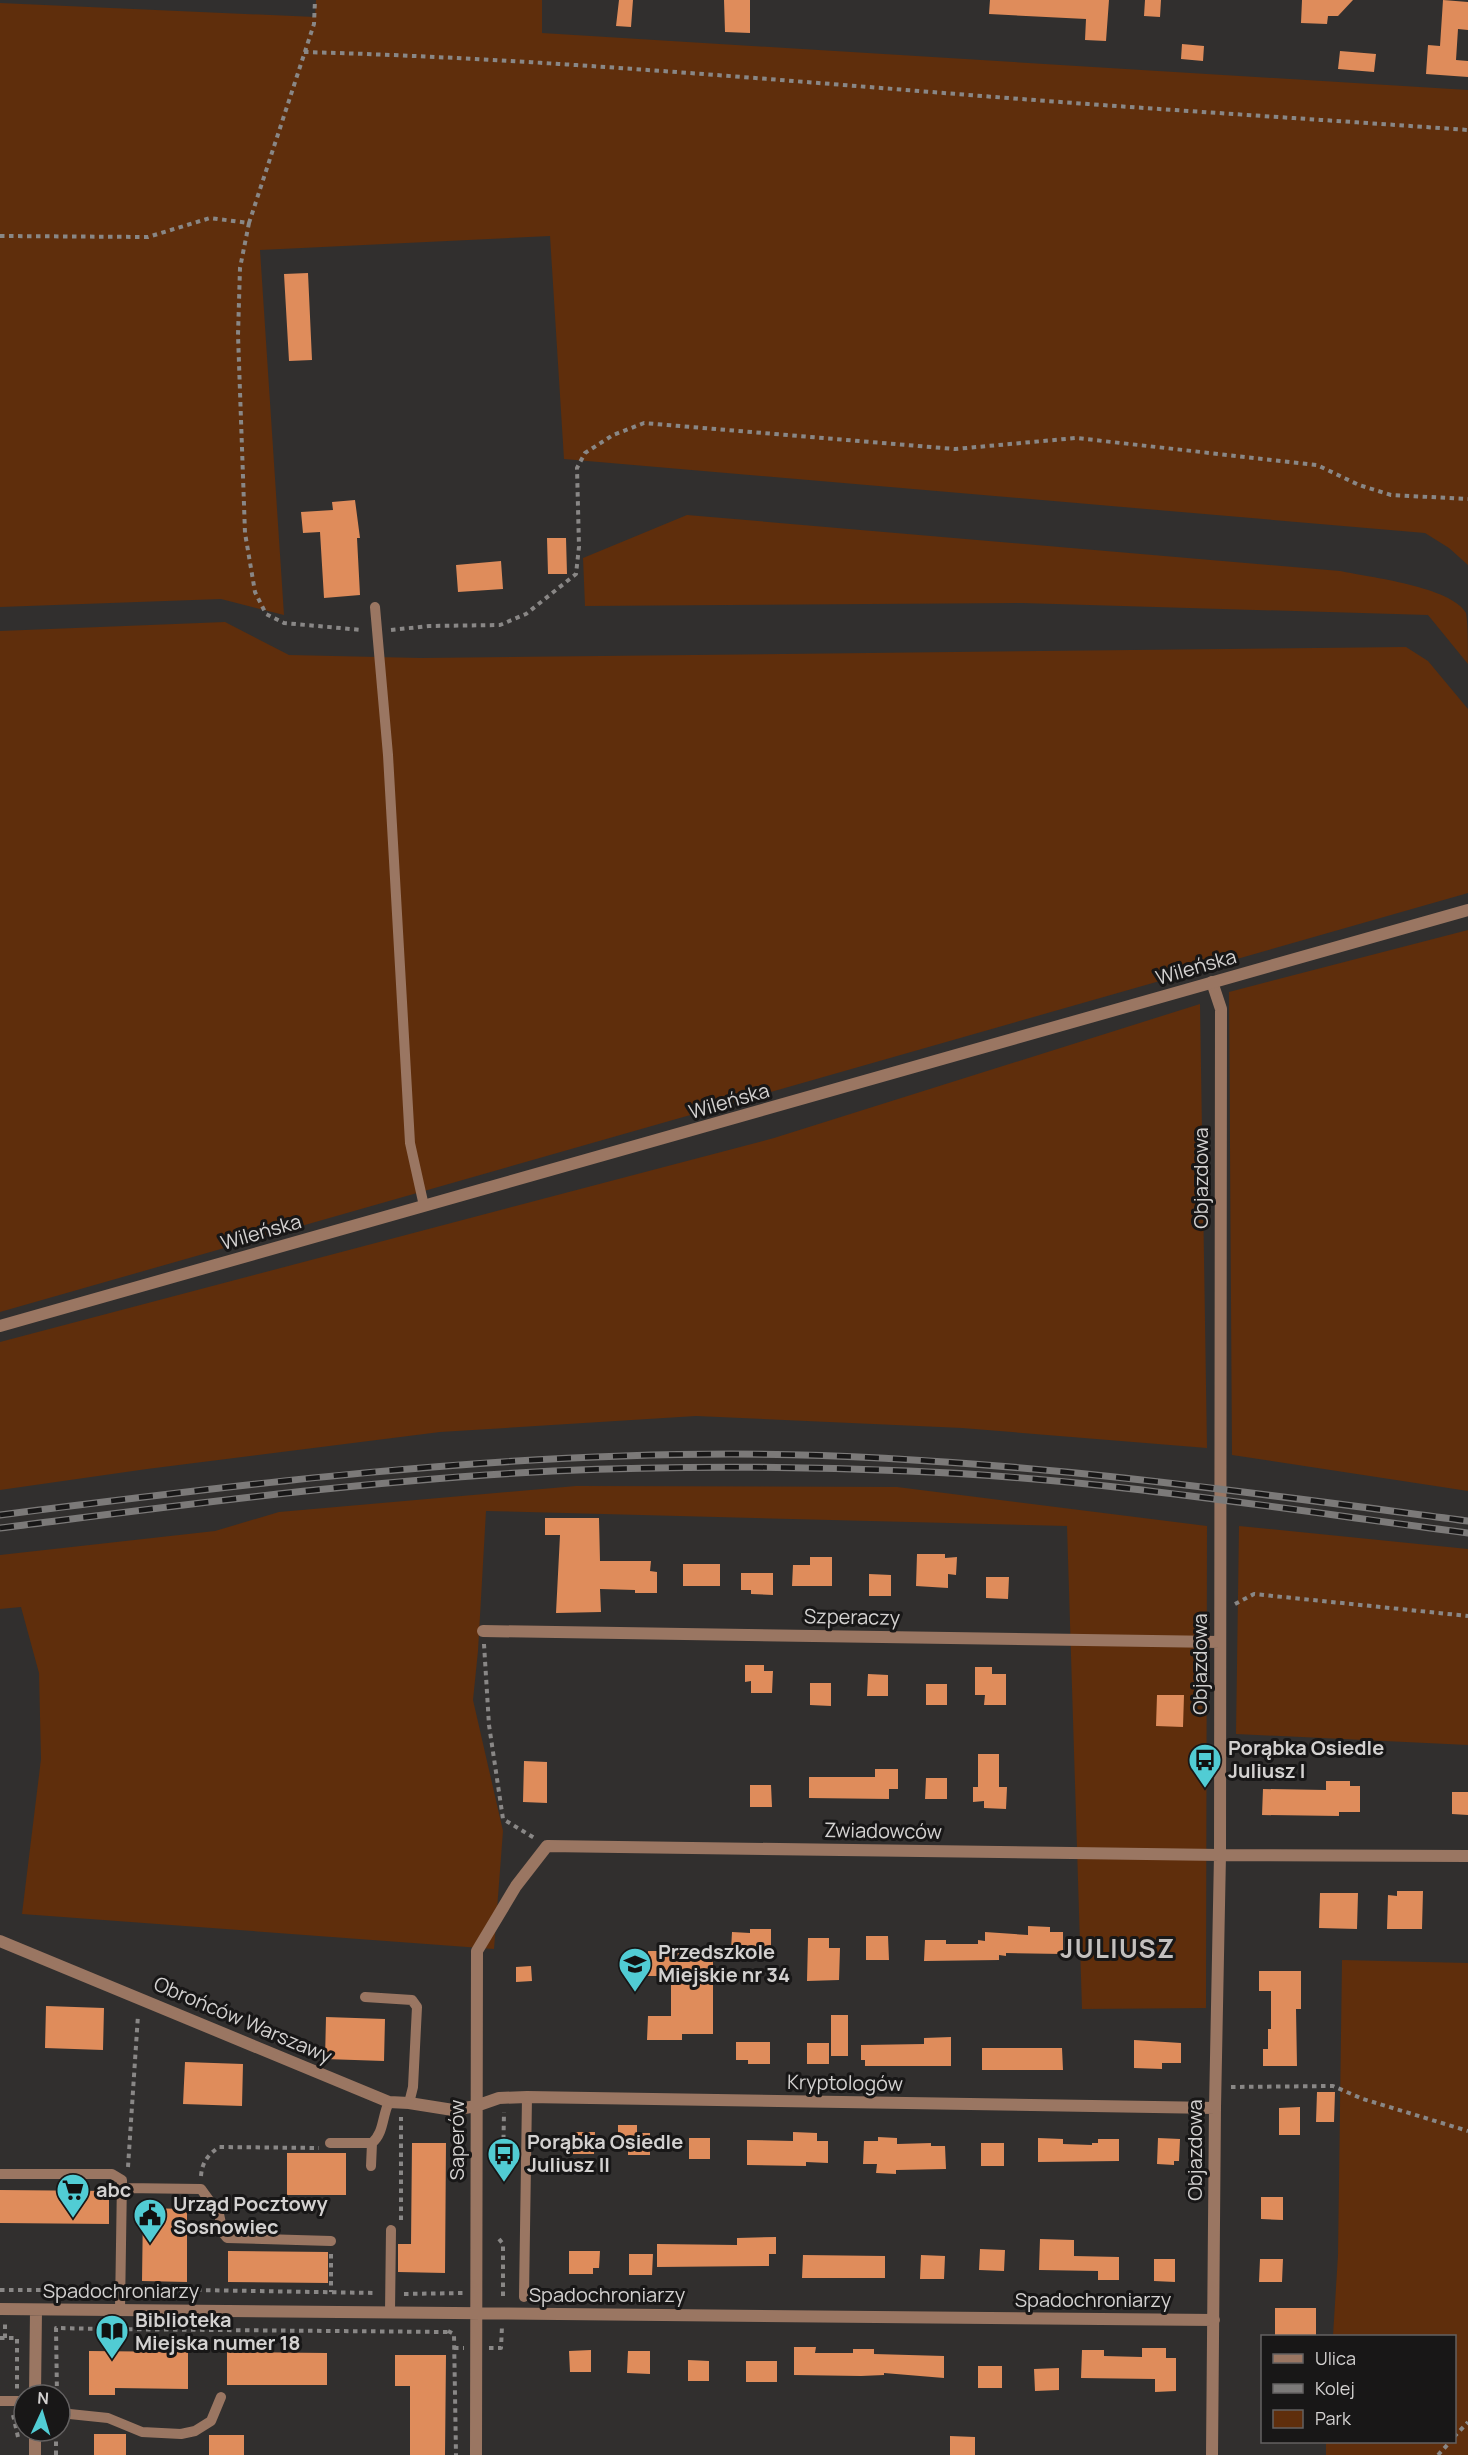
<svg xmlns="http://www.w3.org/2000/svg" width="1468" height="2455" font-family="Manrope,sans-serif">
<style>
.green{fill:#5f2e0c}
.building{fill:#df8c5b}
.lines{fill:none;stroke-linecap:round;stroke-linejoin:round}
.path{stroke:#898786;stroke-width:4;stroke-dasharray:4.5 4.5;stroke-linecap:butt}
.service{stroke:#9a7662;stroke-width:10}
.minor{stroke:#9a7662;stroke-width:12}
.tertiary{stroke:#9a7662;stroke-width:12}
.rail-casing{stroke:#7c7a79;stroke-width:7}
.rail{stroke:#181717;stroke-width:4.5;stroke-dasharray:14;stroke-linecap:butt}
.labels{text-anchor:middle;stroke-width:6;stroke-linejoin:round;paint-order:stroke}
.street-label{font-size:20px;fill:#d3d1d0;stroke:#181717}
.poi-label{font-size:20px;font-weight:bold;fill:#d3d1d0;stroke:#181717;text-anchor:start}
.district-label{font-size:26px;font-weight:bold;letter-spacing:1.5px;fill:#c3c0be;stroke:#181717}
</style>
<rect width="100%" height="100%" fill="#312f2e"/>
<path class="green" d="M316,0H542V33L1468,90V565L1449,548L1425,533L564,459L550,236L260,250L284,615L221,599L0,607V3L315,17Z
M687,515L1340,571C1369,577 1452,587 1466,613C1468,622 1468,652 1468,664L1428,615L1022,603L585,606L583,558Z
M225,622L289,655L421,658L1406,647L1428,661L1468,709V893L0,1312V631Z
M1468,930V1491L1232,1455L1229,992Z
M1200,1004L1207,1448L962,1428L696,1416L440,1432L147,1469L0,1490V1342L774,1138Z
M576,1486L897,1487L1207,1526L1206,2008L1082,2009L1067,1526L486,1511L478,1651L473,1700L503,1831L494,1949L22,1914L41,1759L39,1673L21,1607L0,1609V1555L215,1531L279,1512Z
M1239,1526L1468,1549V1745L1236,1734Z
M1342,1960L1468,1963V2455H1326V2442H1454V2336H1333L1338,2255Z"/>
<path class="building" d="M619,0H633L631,27L616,26Z
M724,0H750V33L725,32Z
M990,0H1109L1106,41L1085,40L1086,19L989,14Z
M1145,0H1161L1160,17L1144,16Z
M1302,0H1353L1338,16H1328L1327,24L1301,23Z
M1443,0L1468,2V30L1458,29L1456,60L1468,61V77L1426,74L1428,45L1440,46Z
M1182,44L1204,46L1203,61L1181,59Z
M1340,51L1376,54L1374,72L1338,69Z
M308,273L312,360L289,361L284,274Z
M355,500L360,538H357L360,595L324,598L320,532L303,533L301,512L333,510L332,502Z
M547,538H566L567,574H548Z
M501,561L503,589L458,592L456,565Z
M545,1518H599L600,1561H651L650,1571L657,1572V1593H635V1590L600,1589L601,1612L556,1613L560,1535H545Z
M917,1554H945V1558L957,1557L956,1575L948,1574V1588L916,1586Z
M810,1557H832V1586H792L793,1565H810Z
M683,1564H720V1586H683Z
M741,1573H773V1595L751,1594V1590H741Z
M869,1574L891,1575V1596H869Z
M986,1577H1009L1008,1599L986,1598Z
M745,1665H764V1671H773L772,1693H751V1681L745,1682Z
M975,1667H992V1674H1006V1705H984L985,1695H975Z
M868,1674L888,1675V1696H867Z
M810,1683H831V1706L810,1705Z
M926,1684H947V1705H926Z
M1157,1695H1184L1183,1727L1156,1726Z
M978,1754H999V1787H1007L1006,1809L984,1808V1801L973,1802V1787H978Z
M524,1761L547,1762V1803L523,1802Z
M875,1769H898V1789H889V1799L809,1798V1777H875Z
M926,1778H947V1799H925Z
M1326,1781H1350V1786H1360V1812H1339V1816L1262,1815L1263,1789L1326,1790Z
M750,1785H771L772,1807H750Z
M1452,1792H1468V1815L1452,1814Z
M1397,1891H1423L1422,1929H1387L1388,1895L1397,1896Z
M1320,1893H1358L1357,1929L1319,1928Z
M1028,1926L1050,1927V1932H1063V1954L1006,1953V1956L999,1955V1960L924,1961L925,1940H946V1944H978V1940L985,1941V1932L1028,1935Z
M750,1929H771V1949L731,1950L732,1932L750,1933Z
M866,1936H888L889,1960H866Z
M808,1938H829V1948H840L839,1980L807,1981Z
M648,1951H683V1958H713V2034H682V2040H647L648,2016H671V1976H648Z
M531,1966L532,1981L516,1982V1967Z
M1259,1971H1301V2009H1296L1297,2066H1263V2049H1268V2029H1271V1991H1259Z
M46,2006L104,2008L103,2050L45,2048Z
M831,2015H848V2056H831Z
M326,2017L385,2019L384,2061L325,2059Z
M951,2037V2066H865V2060H861V2045L924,2044V2038Z
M1134,2040L1181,2043V2063H1162V2069L1134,2068Z
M736,2042H770V2064H748V2060H736Z
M807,2043H829V2064H807Z
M982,2048H1062L1063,2070H982Z
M185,2062L243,2064L242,2106L183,2104Z
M1317,2092H1335L1334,2122H1316Z
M1300,2107V2135H1279V2108Z
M618,2125H637V2133H650V2155H628V2141H618Z
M573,2132H595L594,2154H573Z
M793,2132L817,2133V2141H828V2163L806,2162V2166L747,2165V2140L793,2141Z
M878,2137L897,2138V2144L931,2143V2146H945L946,2169L896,2170V2174L876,2173L877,2164H863L864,2141H878Z
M689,2138H710V2159H689Z
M1038,2138L1063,2139V2144L1092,2145V2143H1098V2139H1119V2161L1038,2162Z
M1158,2138L1180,2139L1179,2161H1174V2165L1157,2164Z
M412,2143H446L445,2273L398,2272V2244H411Z
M981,2143H1004V2166H981Z
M287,2153H346V2195H287Z
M0,2190L109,2191V2224L0,2223Z
M1261,2197H1283V2220L1261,2219Z
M143,2208L187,2209V2282L142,2281Z
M776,2237V2254H769V2266L657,2267V2244L737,2245V2238Z
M1040,2239L1074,2240V2256L1119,2257V2280H1098V2271L1039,2270Z
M980,2249L1005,2250L1004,2271L979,2270Z
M228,2251L328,2252V2283L228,2282Z
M569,2251H600L599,2268H593V2274H569Z
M629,2254H653L652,2275H629Z
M803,2255L885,2256V2278H802Z
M921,2255L945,2256L944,2279H920Z
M1154,2259H1175V2282L1154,2281Z
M1260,2259H1283L1282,2282H1259Z
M1275,2308H1316V2337H1275Z
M794,2347H816L815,2353H853V2349H874V2354L944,2356V2378L884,2373V2375L861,2376L794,2375Z
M1142,2348H1166V2358H1176V2391L1155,2392V2379L1081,2378L1082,2350H1104V2356L1142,2357Z
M591,2350V2372H570L569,2351Z
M89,2351L188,2352V2389L115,2388V2395H89Z
M628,2351H650V2374L627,2373Z
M227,2352L327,2353V2385H227Z
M395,2355H446L445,2455H410V2386H395Z
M688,2360L709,2361V2381H688Z
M746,2361H777V2382H746Z
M978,2366H1002V2388H978Z
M1059,2368V2390L1035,2391L1034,2369Z
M94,2434H126V2455H94Z
M209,2435H244V2455H209Z
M950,2436L975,2437V2455H950Z"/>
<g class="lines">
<path class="path" d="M304,52C566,59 826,85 1088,104C1214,113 1341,121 1468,130
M249,223L240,268L238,335L245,533L255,592L266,614L284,623L362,630
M0,236L148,237L210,218L249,223L314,24L315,0
M391,630L429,626L500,625L526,614L576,574L579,547L577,468L585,453L613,435L644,423L955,449L1076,438L1317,465L1359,485L1391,495L1468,499
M1235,1604L1254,1594L1468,1616
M484,1644L489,1725L503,1819L536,1839
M1231,2087L1333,2086L1363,2099L1468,2131
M491,2151H503
M500,2165L503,2162L504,2112
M128,2167L138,2015
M201,2176C202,2162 208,2155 219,2147L319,2148
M401,2220V2117
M499,2239L503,2244V2297H505
M331,2254V2292
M134,2289L376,2293
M0,2290H106
M404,2294L463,2293
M101,2329L448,2332
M448,2331L454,2334L456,2455
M0,2338H17V2389
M5,2338V2324
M454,2348H464
M489,2348H501L502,2326
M57,2395L56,2328L101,2329V2327
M13,2415L18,2437
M1454,2437L1468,2422
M56,2455V2431
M1438,2455L1450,2442"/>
<path class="service" d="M375,607L388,755L410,1143L424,1206
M365,1997L412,2000L417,2007L413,2087L409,2103
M330,2143H372
M371,2166L372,2143C384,2133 382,2116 389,2102
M0,2174H112L122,2180L120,2310
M123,2188L201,2189L219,2214L223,2233L227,2238L331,2241
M524,2297L527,2097
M390,2312L391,2230
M0,2401H24
M60,2413L108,2418L142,2432L181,2434L195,2431L211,2421L221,2397"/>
<path class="minor" d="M483,1631L1220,1642
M0,1941L389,2102L409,2103L453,2110L476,2106L499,2098L527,2097L1215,2108
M0,2309L1214,2320
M35,2395L36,2310
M35,2431V2455
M476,2455L477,1951L516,1886L547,1846L1220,1855L1468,1856
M1212,2455L1215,2108L1220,1855L1221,1009L1212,982"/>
<path class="tertiary" d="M0,1326L1468,910"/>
<g class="rail-casing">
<path id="rail" d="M0,1515C243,1484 485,1454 731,1454C978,1454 1223,1489 1468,1521
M0,1528C183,1505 368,1480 553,1471C671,1466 790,1466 908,1471C1096,1478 1282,1509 1468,1533"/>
</g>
<use href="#rail" class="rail"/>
</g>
<defs>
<g id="bus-pin" transform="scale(1.725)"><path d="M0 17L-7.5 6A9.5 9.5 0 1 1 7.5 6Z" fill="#51ccd4" stroke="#181717"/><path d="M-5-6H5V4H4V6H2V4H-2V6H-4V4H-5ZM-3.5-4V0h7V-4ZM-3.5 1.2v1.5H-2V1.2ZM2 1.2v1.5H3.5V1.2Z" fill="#111"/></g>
<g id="school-pin" transform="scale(1.725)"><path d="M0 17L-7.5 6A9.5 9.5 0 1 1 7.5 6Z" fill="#51ccd4" stroke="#181717"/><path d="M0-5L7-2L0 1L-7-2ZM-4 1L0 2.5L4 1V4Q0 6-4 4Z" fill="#111"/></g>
<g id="supermarket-pin" transform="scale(1.725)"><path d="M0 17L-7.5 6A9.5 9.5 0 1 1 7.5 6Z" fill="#51ccd4" stroke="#181717"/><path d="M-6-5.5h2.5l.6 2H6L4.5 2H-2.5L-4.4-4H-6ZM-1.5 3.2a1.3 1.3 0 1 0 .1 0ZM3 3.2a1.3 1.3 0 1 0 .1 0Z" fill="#111"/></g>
<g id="civic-pin" transform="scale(1.725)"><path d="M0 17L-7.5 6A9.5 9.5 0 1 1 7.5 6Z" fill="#51ccd4" stroke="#181717"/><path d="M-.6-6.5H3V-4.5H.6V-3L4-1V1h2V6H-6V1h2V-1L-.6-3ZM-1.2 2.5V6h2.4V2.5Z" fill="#111"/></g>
<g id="library-pin" transform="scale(1.725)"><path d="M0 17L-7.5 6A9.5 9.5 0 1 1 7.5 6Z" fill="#51ccd4" stroke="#181717"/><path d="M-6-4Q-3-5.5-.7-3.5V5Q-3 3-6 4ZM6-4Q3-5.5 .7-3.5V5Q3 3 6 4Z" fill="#111"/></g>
</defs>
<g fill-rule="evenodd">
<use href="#bus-pin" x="1205" y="1760"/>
<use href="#school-pin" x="635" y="1964"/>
<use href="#bus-pin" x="504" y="2154"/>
<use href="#supermarket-pin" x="73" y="2190"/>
<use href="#civic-pin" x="150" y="2215"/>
<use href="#library-pin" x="112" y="2331"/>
</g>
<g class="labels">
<g class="street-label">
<text transform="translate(1196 967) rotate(-16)" y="7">Wileńska</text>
<text transform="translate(729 1101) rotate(-16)" y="7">Wileńska</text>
<text transform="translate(1201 1178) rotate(-90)" y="7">Objazdowa</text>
<text transform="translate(261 1232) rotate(-16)" y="7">Wileńska</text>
<text transform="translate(852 1617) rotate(1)" y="7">Szperaczy</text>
<text transform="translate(1200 1664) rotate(-90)" y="7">Objazdowa</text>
<text transform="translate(883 1831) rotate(1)" y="7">Zwiadowców</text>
<text transform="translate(243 2020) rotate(23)" y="7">Obrońców Warszawy</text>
<text transform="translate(845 2083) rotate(1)" y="7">Kryptologów</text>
<text transform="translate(457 2140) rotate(-90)" y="7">Saperów</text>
<text transform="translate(1195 2150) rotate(-90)" y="7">Objazdowa</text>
<text x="121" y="2298">Spadochroniarzy</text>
<text x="607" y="2302">Spadochroniarzy</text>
<text x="1093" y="2307">Spadochroniarzy</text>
</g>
<g class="poi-label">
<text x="1228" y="1755">Porąbka Osiedle<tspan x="1228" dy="23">Juliusz I</tspan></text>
<text x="658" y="1959">Przedszkole<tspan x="658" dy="23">Miejskie nr 34</tspan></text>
<text x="527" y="2149">Porąbka Osiedle<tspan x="527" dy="23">Juliusz II</tspan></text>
<text x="96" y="2197">abc</text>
<text x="173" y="2211">Urząd Pocztowy<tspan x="173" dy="23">Sosnowiec</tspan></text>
<text x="135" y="2327">Biblioteka<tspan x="135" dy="23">Miejska numer 18</tspan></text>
</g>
<g class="district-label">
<text x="1118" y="1958">JULIUSZ</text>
</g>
</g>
<rect x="1261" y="2335" width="195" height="108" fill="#181717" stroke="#636161" stroke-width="1.5"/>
<rect x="1273" y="2354" width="30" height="9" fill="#9a7662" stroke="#636161" stroke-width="1.5"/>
<text x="1315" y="2365" font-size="18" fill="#d3d1d0">Ulica</text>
<rect x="1273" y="2384" width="30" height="9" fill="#7c7a79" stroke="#636161" stroke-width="1.5"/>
<text x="1315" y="2395" font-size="18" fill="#d3d1d0">Kolej</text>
<rect x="1273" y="2410" width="30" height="18" fill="#5f2e0c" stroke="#636161" stroke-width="1.5"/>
<text x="1315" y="2425" font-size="18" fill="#d3d1d0">Park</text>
<g transform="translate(42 2413) rotate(4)"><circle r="28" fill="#181717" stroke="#636161" stroke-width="1.5"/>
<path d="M0-4.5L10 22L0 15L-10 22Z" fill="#51ccd4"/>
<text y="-9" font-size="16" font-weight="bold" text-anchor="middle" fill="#d3d1d0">N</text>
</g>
</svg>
